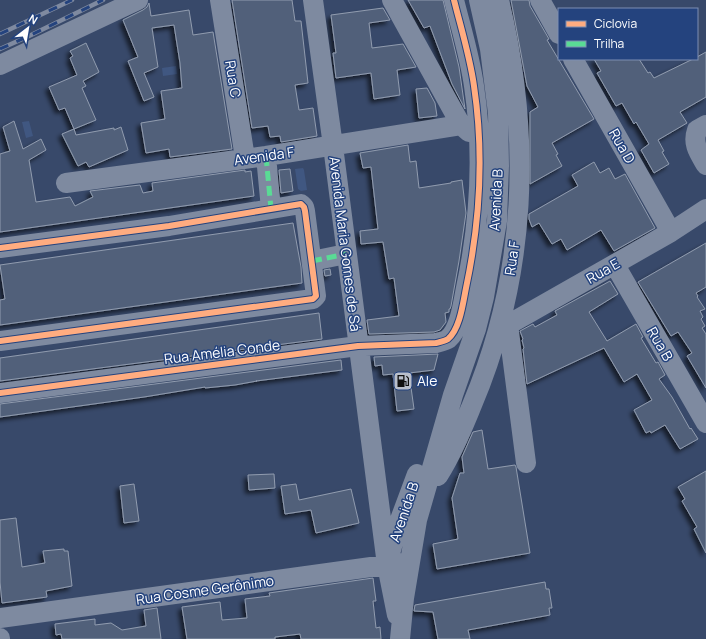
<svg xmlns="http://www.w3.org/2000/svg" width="706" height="639" font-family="Manrope,sans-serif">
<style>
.water{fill:#405781}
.building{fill:#51607a;stroke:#919caf;filter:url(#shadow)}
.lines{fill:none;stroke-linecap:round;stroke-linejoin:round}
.minor{stroke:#7e8aa0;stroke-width:20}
.rail-casing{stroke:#7f8aa0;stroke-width:4.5}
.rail{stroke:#24437e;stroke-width:3;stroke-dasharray:9;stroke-linecap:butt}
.quiet{stroke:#5adb95;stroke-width:5;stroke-dasharray:10 5;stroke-linecap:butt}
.cycleway-casing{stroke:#24437e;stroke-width:8}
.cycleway{stroke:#ffac80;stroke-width:6}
.labels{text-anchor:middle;stroke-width:3;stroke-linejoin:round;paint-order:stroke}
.street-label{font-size:14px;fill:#fff;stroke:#24437e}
.poi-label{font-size:14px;fill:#fff;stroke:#24437e;text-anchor:start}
</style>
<defs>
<filter id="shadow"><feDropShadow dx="-3.5" dy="3.5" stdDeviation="2" flood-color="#0009"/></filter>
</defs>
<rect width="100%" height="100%" fill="#38496a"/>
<path class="water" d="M176,66L177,74L163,76L162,68Z
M29,121L33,136L26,138L22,122Z
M303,168L304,170L307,190L301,191L298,189L295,169Z"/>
<path class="building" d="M232,0H292L295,21H301L308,83L295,85L299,110L313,108L317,136L281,142L280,136L270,137L268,126L252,128Z
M408,0H443L459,67L465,109L452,84L430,26L424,28Z
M511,0H529L530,6L549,39L547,40L594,119L552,143L558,154L556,155L562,166L530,184V112L538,107L527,86Z
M149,3L151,16L189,10L193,35L213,32L232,149L170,157L169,149L146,153L141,123L165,119L161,91L182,88L180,63L174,25L152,28L158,67L144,73L154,97L144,101L128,61L138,57L123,20L143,10L147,7Z
M383,8L390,20L369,23L372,48L403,44L416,67L397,70L400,95L374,99L371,73L336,78L333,53H336L331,15Z
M86,43L99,72L83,81L86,86L82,88L96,120L74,129L76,135L114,128V130L121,127L128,150L89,167L86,162L78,166L62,134L74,129L65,108L59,110L49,87L77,75L70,58L73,56L70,51Z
M706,52V97L680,112L687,123L658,140L664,151L662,152L669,164L654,173L641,150L649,144L636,122L634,124L622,103L616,106L597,73L601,71L594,59H639L648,73L650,72L654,78L693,59H697V57Z
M427,88L435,103L437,116L419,118L416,89Z
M14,121L23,149L41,139L46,150L29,160L36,202L70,197L75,206L93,197L90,191L140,185L143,193L153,191L152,183L245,170V172L251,171L254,196L0,232V154L10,151L3,127Z
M408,145L410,162L416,161L419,188L451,183V182L462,180L466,213L459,261L451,306L450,309H449V312L445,313L446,322L440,330L434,332L369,334L367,320L399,316L394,278L389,279L383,242L361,244L360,231L378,229L371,167L363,168L360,153Z
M594,162L600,173L609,168L615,179L625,174L655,228L614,251L601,230L567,250L561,239L552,244L539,223L532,227L529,219V214L578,186L572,175Z
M290,169L293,191L281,193L279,170Z
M293,223L301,267L302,283L0,325V300L5,299L0,265Z
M706,243V287L696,293L698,296L697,297L705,309L700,311L703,317L701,319L705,326L702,328L706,334V388L687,356L692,353L678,332L671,336L638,282Z
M330,269L331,275L325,276L324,270Z
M610,281L618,294L589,312L607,341L636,324L643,337L641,338L656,363L658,362L665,375L659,379L672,397L690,429L691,428L698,439L680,449L665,425L651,433L650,431L646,433L634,410L652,400L637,374L624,382L604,348L527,384L523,349L524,348L522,340L523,339L520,331L533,324L535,327L557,315L555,311Z
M319,313L322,339L0,381V358Z
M438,354L434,370L409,373L414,409L397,411L393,374L383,375L382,365L375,366L374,357Z
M341,360L342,370L256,381H257L235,385L205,388V387L144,397L0,417V404Z
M482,430L488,469L515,465L516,467L530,553L437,569L433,544L458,539L452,498L460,473H464L462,457L473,432Z
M706,471V553L694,529L697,527L682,501L685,499L678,487Z
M274,474L275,488L249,490L248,475Z
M134,484L139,521L124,523L120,486Z
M296,484L299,500L351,489L359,523L316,533L311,510L285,514L281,486Z
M16,518L22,567L45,563L43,551L64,549V551H68L72,586L46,591L47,597L2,603L0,582V520Z
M373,578L376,601H373L376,628L380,627L381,639H301L300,634L275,637V639H187L182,607L220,602L222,620L247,618L245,599L270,596L269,593Z
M545,582L546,589H549L552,608H549L550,615L468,630L470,639H438L433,612L414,611L415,605Z
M157,608L161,639H62L61,634L56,635L55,624L95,619V625L111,623L122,630L146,626L144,610Z"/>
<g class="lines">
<path class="minor" d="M220,0L245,158
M313,0L333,146L387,565L397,615
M392,0L461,125L469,132
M540,0L559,34
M573,59L671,232
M0,65L138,0
M706,125L697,130C692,144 699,153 706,165
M266,156L271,209
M66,183L266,156L461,125
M0,248L169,226L301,204L304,207L305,211L316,296L313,299L0,341
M312,261L346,254
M615,265L706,423
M508,324L526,463
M499,330L671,232L706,209
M0,393L358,346L436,343C440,342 445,341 448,339C460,329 463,303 466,288C480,222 484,153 474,86C470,57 461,28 454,0
M438,476C452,454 462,429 472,405C527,275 532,136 499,0
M389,557L398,525L417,474
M0,618L400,563
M0,638V639
M400,639L404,598L417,520L453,395L476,329L484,297L497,221L499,166L498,113L490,49L479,0"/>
<g class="rail-casing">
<path id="rail" d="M0,34L72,0
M0,49L29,36L103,0"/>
</g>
<use href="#rail" class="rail"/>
<path class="quiet" d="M266,156L271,209
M312,261L346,254"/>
<g class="cycleway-casing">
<path id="cycleway" d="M0,248L169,226L301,204L304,207L305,211L316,296L313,299L0,341
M0,393L358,346L436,343C440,342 445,341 448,339C460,329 463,303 466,288C480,222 484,153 474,86C470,57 461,28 454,0"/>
</g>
<use href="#cycleway" class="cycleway"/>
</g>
<defs>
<g id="fuel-square" transform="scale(1)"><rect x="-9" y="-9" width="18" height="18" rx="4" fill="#b9bfcb" stroke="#24437e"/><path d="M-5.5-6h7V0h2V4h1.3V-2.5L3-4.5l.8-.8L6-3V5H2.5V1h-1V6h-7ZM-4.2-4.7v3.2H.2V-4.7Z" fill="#111"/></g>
</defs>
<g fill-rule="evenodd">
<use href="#fuel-square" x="403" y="381"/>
</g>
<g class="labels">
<g class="street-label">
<text transform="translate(233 79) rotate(81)" y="5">Rua C</text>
<text transform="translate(622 146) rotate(60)" y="5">Rua D</text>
<text transform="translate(264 156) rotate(-8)" y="5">Avenida F</text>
<text transform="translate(496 200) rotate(-87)" y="5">Avenida B</text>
<text transform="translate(345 244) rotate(83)" y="5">Avenida Maria Gomes de Sá</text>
<text transform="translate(512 258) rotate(-82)" y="5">Rua F</text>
<text transform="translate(603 271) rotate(-30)" y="5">Rua E</text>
<text transform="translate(660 344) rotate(60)" y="5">Rua B</text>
<text transform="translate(222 352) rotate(-7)" y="5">Rua Amélia Conde</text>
<text transform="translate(404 512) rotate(-71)" y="5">Avenida B</text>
<text transform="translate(205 590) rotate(-8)" y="5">Rua Cosme Gerônimo</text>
</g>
<g class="poi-label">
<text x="417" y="386">Ale</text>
</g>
</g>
<rect x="558" y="8" width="140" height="52" fill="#24437e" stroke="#7c8eb2"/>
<rect x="566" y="21" width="20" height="6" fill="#ffac80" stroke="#7c8eb2"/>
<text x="594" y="28" font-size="12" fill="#ffffff">Ciclovia</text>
<rect x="566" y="41" width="20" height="6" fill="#5adb95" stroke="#7c8eb2"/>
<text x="594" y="48" font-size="12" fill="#ffffff">Trilha</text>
<g transform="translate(28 28) rotate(31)" stroke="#24437e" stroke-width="3" paint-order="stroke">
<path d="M0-3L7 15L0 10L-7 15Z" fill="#ffffff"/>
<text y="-6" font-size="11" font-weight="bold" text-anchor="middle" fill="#ffffff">N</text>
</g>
</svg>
